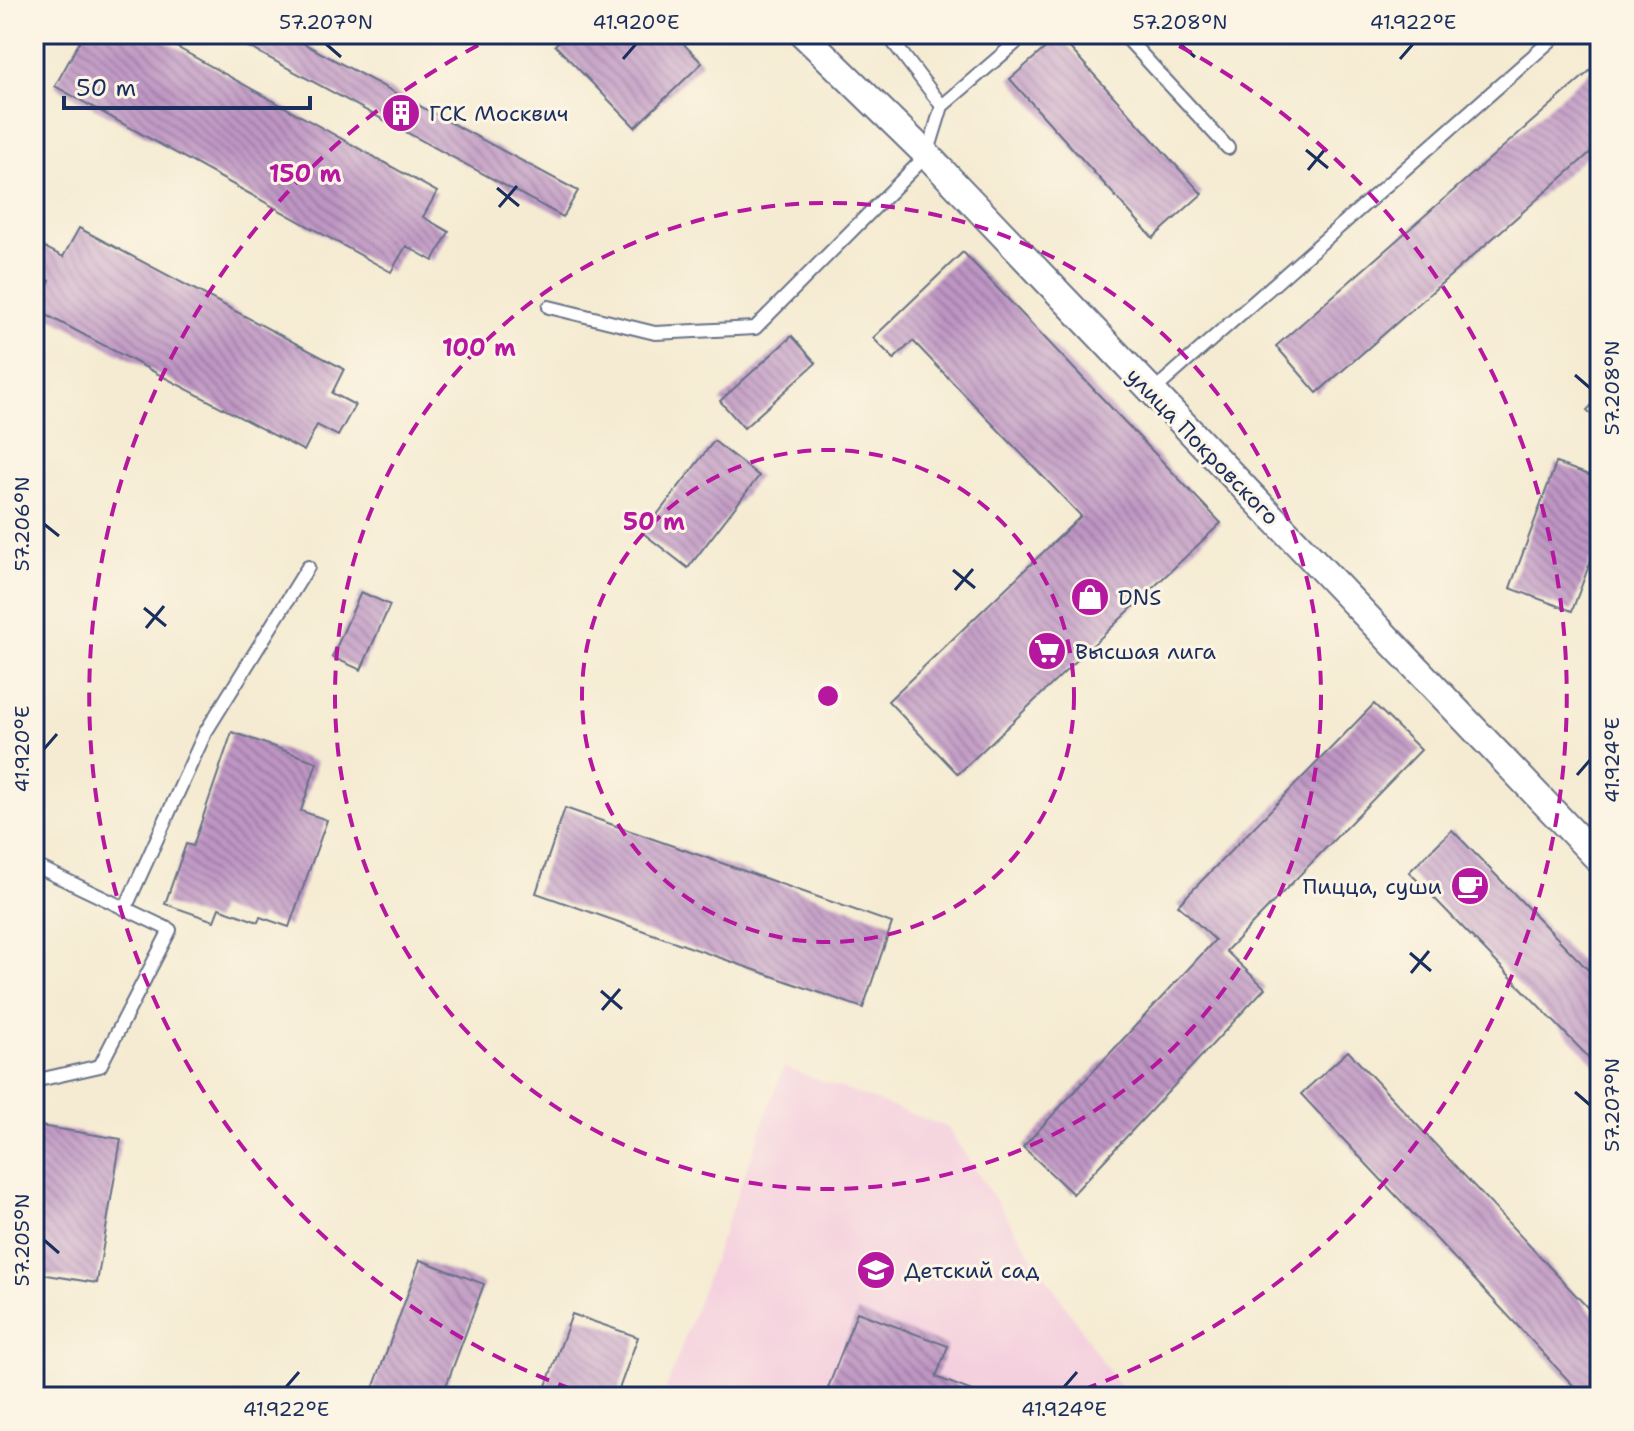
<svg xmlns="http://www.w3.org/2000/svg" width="1634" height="1431" font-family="'Shantell Sans',sans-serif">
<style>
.built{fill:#f4cfde}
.building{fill:url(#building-back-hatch)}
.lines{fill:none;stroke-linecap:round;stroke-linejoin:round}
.service-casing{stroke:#677187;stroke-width:16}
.minor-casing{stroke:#677187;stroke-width:30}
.service{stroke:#fff;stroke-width:12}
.minor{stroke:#fff;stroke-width:26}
.ticks{fill:none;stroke:#1b2f5e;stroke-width:3}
.ring{fill:none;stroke:#b5179e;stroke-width:4;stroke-dasharray:14 10}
.labels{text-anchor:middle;stroke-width:6;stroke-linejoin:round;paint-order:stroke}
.poi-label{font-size:22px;fill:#1b2f5e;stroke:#fcf5e5;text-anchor:start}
.street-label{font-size:22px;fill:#1b2f5e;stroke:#fcf5e5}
.centre{fill:#b5179e;stroke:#fcf5e5;stroke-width:4}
.ring-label{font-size:24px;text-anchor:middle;font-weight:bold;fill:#b5179e;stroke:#fcf5e5;stroke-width:6;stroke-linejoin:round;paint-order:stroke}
.neatline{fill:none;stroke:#1b2f5e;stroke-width:3}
.ticks-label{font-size:20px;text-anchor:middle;fill:#1b2f5e}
</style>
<defs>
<pattern id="building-back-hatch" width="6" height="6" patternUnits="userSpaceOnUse" patternTransform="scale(2)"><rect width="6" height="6" fill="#be95c3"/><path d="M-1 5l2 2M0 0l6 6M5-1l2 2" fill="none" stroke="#9a7aa2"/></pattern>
</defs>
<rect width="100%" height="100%" fill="#fcf5e5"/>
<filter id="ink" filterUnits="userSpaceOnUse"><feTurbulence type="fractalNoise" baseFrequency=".0125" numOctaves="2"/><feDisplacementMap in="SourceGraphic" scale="16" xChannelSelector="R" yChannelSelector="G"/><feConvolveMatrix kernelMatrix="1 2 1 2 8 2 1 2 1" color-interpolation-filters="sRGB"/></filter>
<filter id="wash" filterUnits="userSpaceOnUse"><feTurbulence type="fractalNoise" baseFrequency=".006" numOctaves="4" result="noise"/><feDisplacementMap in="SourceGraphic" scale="32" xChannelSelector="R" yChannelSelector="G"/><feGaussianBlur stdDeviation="1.8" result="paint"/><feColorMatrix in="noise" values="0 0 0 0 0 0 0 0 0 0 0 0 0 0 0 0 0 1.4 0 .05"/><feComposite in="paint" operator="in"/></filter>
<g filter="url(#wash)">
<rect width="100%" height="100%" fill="#f5ebd2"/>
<path class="built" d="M784,1067L947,1127L1126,1397H663Z"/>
<g id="blocks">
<path class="building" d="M84,34H153L437,192L423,217L449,232L433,261L406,246L391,272L55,86Z
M225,34H286L578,191L563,217Z
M566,34H674L702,63L635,127L555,45Z
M1059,36L1202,194L1153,238L1010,79Z
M1600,62V144L1317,393L1276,346Z
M79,228L344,369L332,393L355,405L338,436L317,425L304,451L35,309L50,281L34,273V253L39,244L63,257Z
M963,252L1221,523L958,774L888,701L1081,516L913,341L894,359L873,338Z
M792,336L816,363L744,428L720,401Z
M1600,397V423L1587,410Z
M714,441L759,476L688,568L643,533Z
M1556,463L1600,479V536L1572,611L1510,588Z
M361,592L390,605L361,670L332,657Z
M1374,704L1421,750L1226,951L1265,988L1073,1194L1023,1147L1215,940L1178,905Z
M232,732L317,762L301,811L327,820L289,927L260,917L258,922L219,908L214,921L165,904L186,844L193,846Z
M565,808L892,923L863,1008L536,893Z
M1452,830L1600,982V1069L1409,872Z
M1348,1051L1600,1321V1382L1584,1397L1301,1094Z
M34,1125L121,1139L97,1283L34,1273Z
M420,1260L484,1284L442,1397H370Z
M857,1312L948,1346L936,1377L987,1397H850L828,1388Z
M572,1314L638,1337L616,1397H542Z"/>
</g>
</g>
<g filter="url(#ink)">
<use href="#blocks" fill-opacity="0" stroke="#677187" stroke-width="2"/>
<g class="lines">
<g class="service-casing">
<path id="service" d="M1123,34L1228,148
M942,106L1026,34
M549,307L655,333L755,328L927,155L942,106L887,34
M1152,392L1558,34
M34,865L170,930L100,1066L34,1081
M125,909L205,733L308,567"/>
</g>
<g class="minor-casing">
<path id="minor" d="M803,34L927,155L1600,861"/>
</g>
<use href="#service" class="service"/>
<use href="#minor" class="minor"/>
</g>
</g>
<path class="ticks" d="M326,44L341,57M1180,44L1195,57M623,59L636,44M1400,59L1413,44M1306,150L1328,168M1308,170L1326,148M497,188L519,206M499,207L517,186M1575,375L1590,388M44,524L59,536M953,570L975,588M955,590L973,569M144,608L166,626M146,628L164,606M44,749L57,734M1577,775L1590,760M1410,953L1431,971M1411,973L1429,951M601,991L622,1009M602,1010L620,989M1575,1092L1590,1105M44,1240L59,1253M286,1387L299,1372M1064,1387L1077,1372"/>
<g class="ring">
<circle cx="828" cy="696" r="246"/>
<circle cx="828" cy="696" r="493"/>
<path d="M594 1397A739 739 0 0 1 498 35M1158 35A739 739 0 0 1 1062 1397"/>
</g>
<defs>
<g id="building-disc" transform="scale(2)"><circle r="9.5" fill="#b5179e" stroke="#fcf5e5"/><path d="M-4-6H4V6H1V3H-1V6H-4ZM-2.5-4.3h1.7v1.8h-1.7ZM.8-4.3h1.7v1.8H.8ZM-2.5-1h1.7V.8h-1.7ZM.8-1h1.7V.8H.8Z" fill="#fff"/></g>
<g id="shop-disc" transform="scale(2)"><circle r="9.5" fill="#b5179e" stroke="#fcf5e5"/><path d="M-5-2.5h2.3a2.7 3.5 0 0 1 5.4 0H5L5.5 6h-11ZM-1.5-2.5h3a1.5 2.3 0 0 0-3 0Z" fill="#fff"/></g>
<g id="supermarket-disc" transform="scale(2)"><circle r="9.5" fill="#b5179e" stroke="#fcf5e5"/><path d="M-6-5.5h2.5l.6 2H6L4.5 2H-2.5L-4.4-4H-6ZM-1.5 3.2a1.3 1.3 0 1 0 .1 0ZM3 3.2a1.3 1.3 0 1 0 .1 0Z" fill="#fff"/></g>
<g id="cafe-disc" transform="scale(2)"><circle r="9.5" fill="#b5179e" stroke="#fcf5e5"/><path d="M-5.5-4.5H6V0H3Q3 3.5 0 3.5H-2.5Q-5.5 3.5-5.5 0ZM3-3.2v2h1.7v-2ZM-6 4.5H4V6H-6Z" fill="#fff"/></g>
<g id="school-disc" transform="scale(2)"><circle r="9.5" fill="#b5179e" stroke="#fcf5e5"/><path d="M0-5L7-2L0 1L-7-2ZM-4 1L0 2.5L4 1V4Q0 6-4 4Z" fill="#fff"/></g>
</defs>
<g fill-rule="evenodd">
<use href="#building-disc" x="401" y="113"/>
<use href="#shop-disc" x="1090" y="597"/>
<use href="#supermarket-disc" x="1047" y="651"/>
<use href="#cafe-disc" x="1470" y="886"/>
<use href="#school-disc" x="876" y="1270"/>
</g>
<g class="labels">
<g class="poi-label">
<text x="429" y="121">ГСК Москвич</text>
<text x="1118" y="605">DNS</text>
<text x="1075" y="659">Высшая лига</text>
<text x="1442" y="894" text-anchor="end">Пицца, суши</text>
<text x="904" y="1278">Детский сад</text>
</g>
<g class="street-label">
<text transform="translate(1203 446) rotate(46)" y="8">улица Покровского</text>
</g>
</g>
<circle cx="828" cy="696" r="12" class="centre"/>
<g class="ring-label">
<text x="305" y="182">150 m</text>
<text x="479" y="356">100 m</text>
<text x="654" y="530">50 m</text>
</g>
<rect width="1634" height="1431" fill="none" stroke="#fcf5e5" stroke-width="88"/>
<path d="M64 96v12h246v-12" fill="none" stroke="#1b2f5e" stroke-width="4"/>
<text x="76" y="96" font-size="24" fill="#1b2f5e" stroke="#fcf5e5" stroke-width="6" paint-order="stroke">50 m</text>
<rect x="44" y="44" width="1546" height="1343" class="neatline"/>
<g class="ticks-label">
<text x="326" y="29">57.207°N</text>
<text x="636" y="29">41.920°E</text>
<text x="1180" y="29">57.208°N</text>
<text x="1413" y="29">41.922°E</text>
<text transform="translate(1612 388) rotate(-90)" y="7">57.208°N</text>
<text transform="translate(22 524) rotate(-90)" y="7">57.206°N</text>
<text transform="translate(22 749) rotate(-90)" y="7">41.920°E</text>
<text transform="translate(1612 760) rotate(-90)" y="7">41.924°E</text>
<text transform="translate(1612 1105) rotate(-90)" y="7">57.207°N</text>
<text transform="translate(22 1240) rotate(-90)" y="7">57.205°N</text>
<text x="286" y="1416">41.922°E</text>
<text x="1064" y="1416">41.924°E</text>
</g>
</svg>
